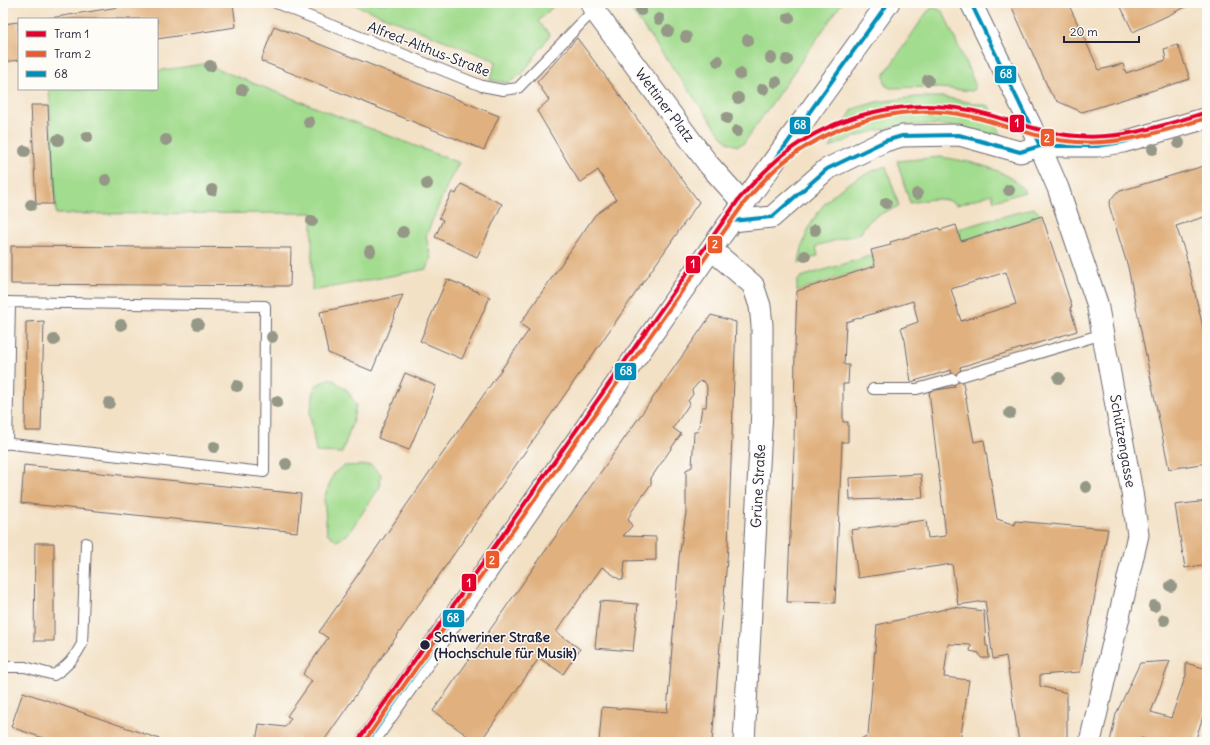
<svg xmlns="http://www.w3.org/2000/svg" width="1210" height="745" font-family="Delius,sans-serif">
<style>
.green{fill:#a2dc8e;stroke:#627f64}
.building{fill:#e0b07e;fill-rule:evenodd}
.lines{fill:none;stroke-linecap:round;stroke-linejoin:round}
.service-casing{stroke:#6b656c;stroke-width:12}
.minor-casing{stroke:#6b656c;stroke-width:23}
.tertiary-casing{stroke:#6b656c;stroke-width:24}
.service{stroke:#fff;stroke-width:10}
.minor{stroke:#fff;stroke-width:21}
.tertiary{stroke:#fff;stroke-width:22}
.bus-1-casing{stroke:#fdfcf7;stroke-width:7}
.bus-1{stroke:#008fba;stroke-width:4}
.tram-1-casing{stroke:#fdfcf7;stroke-width:7}
.tram-2-casing{stroke:#fdfcf7;stroke-width:7}
.tram-1{stroke:#e4002c;stroke-width:4}
.tram-2{stroke:#eb5b2d;stroke-width:4}
.tree{fill:#959787}
.stop-dot{fill:#22223b;stroke:#fdfcf7;stroke-width:1.5}
.labels{text-anchor:middle;stroke-width:3;stroke-linejoin:round;paint-order:stroke}
.street-label{font-size:14px;fill:#22223b;stroke:#fdfcf7}
.stop-label{font-size:14px;font-weight:bold;fill:#22223b;stroke:#fdfcf7;text-anchor:start}
.line-badge{stroke:#fdfcf7;stroke-width:1.5}
.badge-label{font-size:11px;text-anchor:middle;font-weight:bold;fill:#fff}
</style>
<rect width="100%" height="100%" fill="#fdfcf7"/>
<filter id="ink" filterUnits="userSpaceOnUse"><feTurbulence type="fractalNoise" baseFrequency=".025" numOctaves="2"/><feDisplacementMap in="SourceGraphic" scale="8" xChannelSelector="R" yChannelSelector="G"/><feConvolveMatrix kernelMatrix="1 2 1 2 8 2 1 2 1" color-interpolation-filters="sRGB"/></filter>
<filter id="wash" filterUnits="userSpaceOnUse"><feTurbulence type="fractalNoise" baseFrequency=".012" numOctaves="4" result="noise"/><feDisplacementMap in="SourceGraphic" scale="16" xChannelSelector="R" yChannelSelector="G"/><feGaussianBlur stdDeviation="0.9" result="paint"/><feColorMatrix in="noise" values="0 0 0 0 0 0 0 0 0 0 0 0 0 0 0 0 0 1.4 0 .05"/><feComposite in="paint" operator="in"/></filter>
<g filter="url(#wash)">
<rect width="100%" height="100%" fill="#f3e1c6"/>
<path class="green" d="M350,3H557L538,21L550,35L522,74L508,83L490,80L496,61Z
M626,3H842L744,143L737,146L727,142L719,132Z
M932,8L938,9L943,12L975,84V89L972,91L929,87L890,88L885,85L884,75L927,12Z
M204,64L459,163L449,181L426,236L431,258L427,269L312,291V213L56,214L49,89H157V71Z
M916,97H943L989,106L1002,137C981,133 959,126 938,125C900,123 864,131 830,148L853,109L876,102Z
M940,157C967,161 1010,168 1025,192L994,201L992,194L957,205C943,195 926,200 910,203L897,161Z
M886,166L899,206C885,212 867,217 861,233L816,246L818,256L799,263C807,210 837,183 886,166Z
M1034,208L1042,216L961,241L958,229Z
M873,255L875,266L797,291V282L801,277Z
M330,378L347,390L356,405L352,424L342,453L316,452L310,414L315,386Z
M371,465L381,474L380,487L348,534L337,541L327,533L324,498L334,473L344,466Z"/>
<g id="blocks">
<path class="building" d="M143,3H233L236,27L157,39V19H44Z
M1010,3H1068L1099,70L1123,64L1126,73L1166,60L1164,49L1178,45L1190,79L1082,112L1057,101L1050,92Z
M1119,3H1194L1133,32Z
M18,22L19,60L3,62V24Z
M274,26L499,116L484,150L261,61Z
M577,38L699,202L323,742H256L259,724L285,727L291,718L287,716L312,681L303,674L328,638L319,632L346,594L345,593L529,330L520,324L595,215L616,200L598,170L580,183L537,111L549,100L537,82Z
M31,105H48L53,204H36Z
M1207,165V216L1176,226L1185,252L1202,323L1207,357V463L1169,469L1128,267L1109,205L1111,199L1117,192Z
M461,184L502,204L477,257L435,237L443,220L439,218L452,192L456,194Z
M1042,216L1072,307H1070L1077,331L960,367L974,442L984,440L997,519L1015,525V521L1108,529L1080,672L1040,675V686L1067,693V739L1046,742H1019L1006,656L993,659L985,601L958,605L952,564L858,578L851,530L926,520L928,538L946,536L929,391L955,387L951,370L911,382L905,340L901,328L918,322L913,301L846,322L844,365H849L848,384H843V422H848V442H842L835,603L787,602L794,449L795,347L797,291L875,266L871,250L891,245L890,242L939,228L940,230L956,225L961,241ZM1006,272L1016,304L961,321L951,289Z
M11,246L291,248L290,286L11,284Z
M447,279L490,297L462,359L420,341Z
M403,295L372,371L328,353L320,312Z
M711,315L736,322L728,547L712,742H599L602,707L667,712L679,557L686,513V470L692,467L694,432H698L702,407H706L707,388L706,384L703,381L699,382L692,390L693,394L688,401L690,403L673,428L681,434L651,478V484L632,511L628,519L632,526L623,536L656,537V560L625,561L623,580L619,579L602,567L556,632L580,649L563,674L539,658L480,742H476L433,711Z
M44,321L41,431H25L26,322Z
M405,373L436,386L409,450L378,438Z
M24,465L301,494L297,532L21,503Z
M921,474L923,498L850,500L849,478Z
M1207,501V564L1185,568L1175,505Z
M35,543H54V641H34Z
M600,601L638,604L633,651L595,648Z
M954,607L984,611L986,646H988L989,658H981L979,653L970,651L971,645L948,644L944,677L969,680L960,742H855L868,735L877,625Z
M1170,661L1151,712L1171,718L1186,675V663L1207,669V703L1195,742H1156L1141,738L1140,742H1110L1116,714L1140,663Z
M23,692L168,742H56L40,737L11,727Z"/>
</g>
</g>
<g filter="url(#ink)">
<use href="#blocks" fill-opacity="0" stroke="#6b656c" stroke-width="1"/>
<g class="lines">
<g class="service-casing">
<path id="service" d="M276,3L482,86L503,90L518,88L594,10
M3,302L265,306L264,472L3,443
M962,376L1103,334
M873,389H917L953,379
M7,444L10,302
M3,667H25L54,675C67,667 75,658 82,644L86,543"/>
</g>
<g class="minor-casing">
<path id="minor" d="M591,3L594,10L709,165L744,204
M971,3L1031,126L1058,188L1097,303L1132,492L1138,535L1090,742
M732,221L772,217L827,169L885,141L902,136L959,135L1020,152L1040,146H1097L1123,142L1207,118
M711,249L753,285L760,306L762,325V410L744,742"/>
</g>
<g class="tertiary-casing">
<path id="tertiary" d="M367,742L711,249L888,3"/>
</g>
<use href="#service" class="service"/>
<use href="#minor" class="minor"/>
<use href="#tertiary" class="tertiary"/>
<g class="bus-1-casing">
<path id="bus-1" d="M971,3L1040,146
M732,221L772,217L827,169L885,141L902,136L959,135L1020,152L1040,146H1097L1123,142L1207,118
M367,742L711,249L888,3"/>
</g>
<use href="#bus-1" class="bus-1"/>
<g class="tram-1-casing">
<path id="tram-1" d="M357,742L739,199C753,183 767,168 784,154C835,114 906,98 969,110C1005,117 1040,134 1077,136C1122,140 1165,125 1207,112"/>
</g>
<g class="tram-2-casing">
<path id="tram-2" d="M364,742L744,203C758,187 771,171 789,158C840,120 906,103 969,116C1005,124 1040,140 1077,142C1122,145 1164,131 1207,118"/>
</g>
<use href="#tram-1" class="tram-1"/>
<use href="#tram-2" class="tram-2"/>
</g>
<g class="tree">
<circle cx="641" cy="10" r="6"/>
<circle cx="789" cy="18" r="6"/>
<circle cx="659" cy="19" r="6"/>
<circle cx="668" cy="31" r="6"/>
<circle cx="686" cy="37" r="6"/>
<circle cx="748" cy="40" r="6"/>
<circle cx="771" cy="58" r="6"/>
<circle cx="787" cy="60" r="6"/>
<circle cx="718" cy="61" r="6"/>
<circle cx="210" cy="66" r="6"/>
<circle cx="740" cy="74" r="6"/>
<circle cx="928" cy="80" r="6"/>
<circle cx="776" cy="82" r="6"/>
<circle cx="763" cy="89" r="6"/>
<circle cx="242" cy="90" r="6"/>
<circle cx="738" cy="98" r="6"/>
<circle cx="727" cy="118" r="6"/>
<circle cx="309" cy="122" r="6"/>
<circle cx="737" cy="131" r="6"/>
<circle cx="87" cy="137" r="6"/>
<circle cx="58" cy="140" r="6"/>
<circle cx="166" cy="140" r="6"/>
<circle cx="1179" cy="143" r="6"/>
<circle cx="1153" cy="149" r="6"/>
<circle cx="25" cy="151" r="6"/>
<circle cx="106" cy="180" r="6"/>
<circle cx="427" cy="184" r="6"/>
<circle cx="212" cy="190" r="6"/>
<circle cx="1009" cy="190" r="6"/>
<circle cx="917" cy="194" r="6"/>
<circle cx="886" cy="203" r="6"/>
<circle cx="31" cy="205" r="6"/>
<circle cx="312" cy="221" r="6"/>
<circle cx="815" cy="230" r="6"/>
<circle cx="403" cy="232" r="6"/>
<circle cx="370" cy="251" r="6"/>
<circle cx="805" cy="256" r="6"/>
<circle cx="198" cy="324" r="6"/>
<circle cx="121" cy="325" r="6"/>
<circle cx="272" cy="337" r="6"/>
<circle cx="54" cy="340" r="6"/>
<circle cx="1059" cy="378" r="6"/>
<circle cx="237" cy="386" r="6"/>
<circle cx="277" cy="402" r="6"/>
<circle cx="109" cy="403" r="6"/>
<circle cx="1010" cy="413" r="6"/>
<circle cx="214" cy="447" r="6"/>
<circle cx="286" cy="464" r="6"/>
<circle cx="1086" cy="487" r="6"/>
<circle cx="1171" cy="586" r="6"/>
<circle cx="1154" cy="606" r="6"/>
<circle cx="1164" cy="620" r="6"/>
</g>
</g>
<circle class="stop-dot" cx="425" cy="645" r="5.5"/>
<g class="labels">
<g class="street-label">
<text transform="translate(429 49) rotate(21)" y="5">Alfred-Althus-Straße</text>
<text transform="translate(665 105) rotate(53)" y="5">Wettiner Platz</text>
<text transform="translate(1123 441) rotate(80)" y="5">Schützengasse</text>
<text transform="translate(758 486) rotate(-87)" y="5">Grüne Straße</text>
</g>
<g class="stop-label">
<text x="434" y="642">Schweriner Straße<tspan x="434" dy="16">(Hochschule für Musik)</tspan></text>
</g>
</g>
<g class="line-badge">
<rect x="994" y="65" width="23" height="19" rx="4" fill="#008fba"/>
<rect x="1009" y="114" width="16" height="19" rx="4" fill="#e4002c"/>
<rect x="789" y="116" width="22" height="19" rx="4" fill="#008fba"/>
<rect x="1040" y="128" width="15" height="19" rx="4" fill="#eb5b2d"/>
<rect x="707" y="235" width="16" height="19" rx="4" fill="#eb5b2d"/>
<rect x="685" y="255" width="16" height="19" rx="4" fill="#e4002c"/>
<rect x="614" y="362" width="23" height="19" rx="4" fill="#008fba"/>
<rect x="485" y="550" width="15" height="19" rx="4" fill="#eb5b2d"/>
<rect x="461" y="573" width="16" height="19" rx="4" fill="#e4002c"/>
<rect x="442" y="609" width="23" height="19" rx="4" fill="#008fba"/>
</g>
<g class="badge-label">
<text x="1006" y="78">68</text>
<text x="1017" y="127">1</text>
<text x="800" y="129">68</text>
<text x="1047" y="142">2</text>
<text x="715" y="248">2</text>
<text x="693" y="268">1</text>
<text x="626" y="375">68</text>
<text x="492" y="564">2</text>
<text x="469" y="587">1</text>
<text x="453" y="622">68</text>
</g>
<rect width="1210" height="745" fill="none" stroke="#fdfcf7" stroke-width="16"/>
<rect x="18" y="18" width="140" height="72" fill="#fdfcf7" stroke="#a5a5ac"/>
<rect x="26" y="31" width="20" height="6" fill="#e4002c" stroke="#a5a5ac"/>
<text x="54" y="38" font-size="12" fill="#22223b">Tram 1</text>
<rect x="26" y="51" width="20" height="6" fill="#eb5b2d" stroke="#a5a5ac"/>
<text x="54" y="58" font-size="12" fill="#22223b">Tram 2</text>
<rect x="26" y="71" width="20" height="6" fill="#008fba" stroke="#a5a5ac"/>
<text x="54" y="78" font-size="12" fill="#22223b">68</text>
<path d="M1064 36v6h75v-6" fill="none" stroke="#22223b" stroke-width="2"/>
<text x="1070" y="36" font-size="12" fill="#22223b" stroke="#fdfcf7" stroke-width="3" paint-order="stroke">20 m</text>
</svg>
